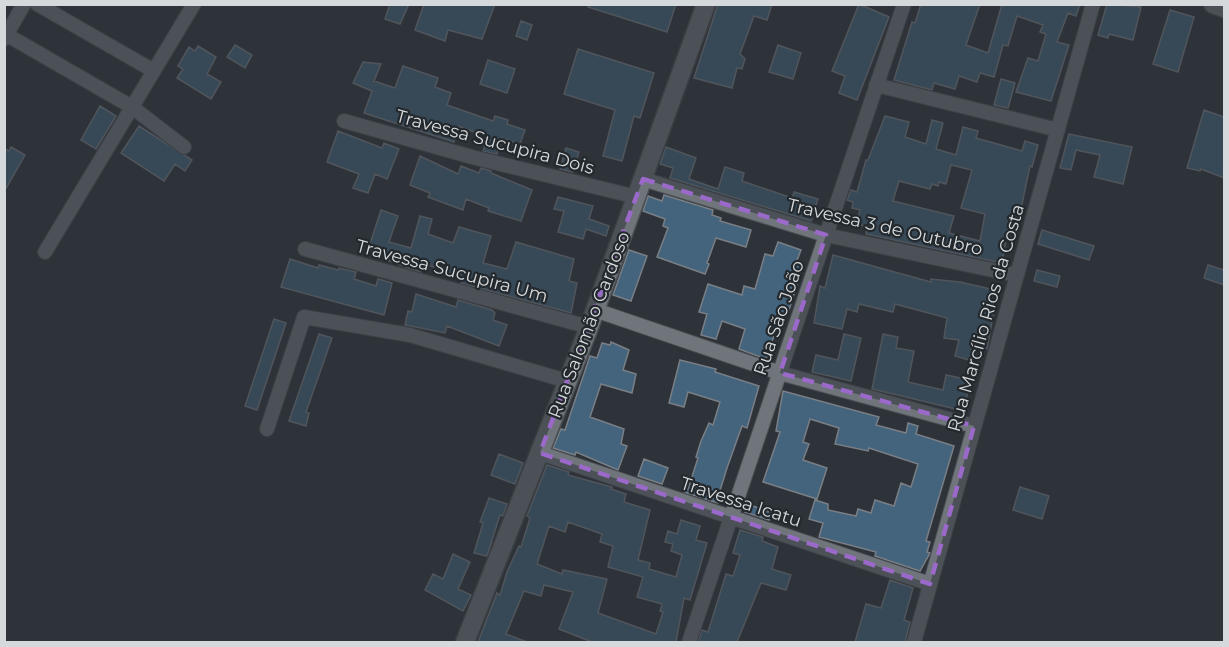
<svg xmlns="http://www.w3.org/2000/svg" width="1229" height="647" font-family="Montserrat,sans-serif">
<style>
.building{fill:#44637d;stroke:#797f85;stroke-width:1.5;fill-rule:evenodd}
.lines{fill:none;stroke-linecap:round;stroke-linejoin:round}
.street-casing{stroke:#4b4f54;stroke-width:16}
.secondary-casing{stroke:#4b4f54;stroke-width:21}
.street{stroke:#6f757b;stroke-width:14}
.secondary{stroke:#6f757b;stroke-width:18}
.marked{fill:none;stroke:#9a69c9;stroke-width:4.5;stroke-dasharray:12 8;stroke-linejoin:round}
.labels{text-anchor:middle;stroke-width:4.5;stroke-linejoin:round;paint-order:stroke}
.street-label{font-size:18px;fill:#d5d9dc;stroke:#23292d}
</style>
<rect width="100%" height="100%" fill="#2d3338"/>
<path class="building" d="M390,4H409L400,24L385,19Z
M424,4H495L482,39L448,30L445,41L415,30Z
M588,4H676L667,32L588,7Z
M718,4H772L767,20L754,16L740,54L745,59L742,69L737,68L732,88L694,78Z
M859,4L889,17L857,100L839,93L845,76L832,71Z
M921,4H980L966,45L988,53L1002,4H1080L1076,16L1068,13L1057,42L1069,45L1051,101L1016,92L1028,58L1038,61L1046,34L1040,32L1043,25L1017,16L1008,46L1003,45L994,77L980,73L977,82L959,76L955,89L934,83L932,90L894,80L912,22L915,23Z
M1107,4L1141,7L1133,40L1109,34L1108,38L1098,35Z
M1170,10L1194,17L1178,72L1153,64Z
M521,21L532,25L527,40L516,36Z
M235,45L252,55L245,68L227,57Z
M778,45L801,53L793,79L769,72Z
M198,46L216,57L207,74L221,82L211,99L177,78L183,69L178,66L189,47L195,51Z
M578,49L654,73L640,118L634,116L622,161L603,156L615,110L564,94Z
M488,60L515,69L507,93L480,84Z
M363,62L381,64L374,81L395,88L403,66L438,78L435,87L451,93L447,105L493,121L495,116L508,120L507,124L525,130L520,144L502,138L497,154L483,151L488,137L458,126L454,142L364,113L372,91L353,83Z
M1001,79L1015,83L1008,108L994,105Z
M100,106L116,116L96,149L81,140Z
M1204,110L1224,117V178L1201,169L1200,171L1187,168Z
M885,116L909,122L905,137L926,144L932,120L943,123L936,149L956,155L963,127L978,131L976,138L1022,151L1025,141L1038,145L1032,167L1030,166L1018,223L1009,221L1002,263L866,234L867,227L856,224L860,210L852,208L853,202L847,200L851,190L857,192L866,160H868ZM951,165L972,170L961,208L985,214L980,241L949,233L954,216L893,201L899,181L930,189L932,184L938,186L939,182L946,184Z
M139,126L192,160L185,171L175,164L164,181L121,153Z
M338,131L382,148L384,143L399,149L387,179L375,174L368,193L353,188L359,174L327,162Z
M1069,134L1132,147L1123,184L1094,177L1100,155L1076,150L1071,170L1060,168Z
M11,147L25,155L4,192V148L9,151Z
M666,147L696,158L689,179L718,189L725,167L744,173L742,181L792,198L794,192L818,199L811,221L670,178L673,168L660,164Z
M566,148L579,152L573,172L560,169Z
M420,156L458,174L461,166L479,173L481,168L491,171V173L532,190L521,221L488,211L489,208L466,199L463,210L428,197L430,193L410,185Z
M664,195L713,210L712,215L721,218L720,221L751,230L746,247L716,238L707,263L709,264L705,274L657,257L668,228L663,226L665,219L643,211L648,196L662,201Z
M558,197L593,206L589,219L609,226L606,236L586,229L583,239L558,232L564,211L554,209Z
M381,210L398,216L389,242L411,248L420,216L432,219L428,234L453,243L459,227L491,236L483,263L507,269L516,242L574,259L569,281L577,283L571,313L461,283L463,278L423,263L421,272L411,269L389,261L390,257L368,250Z
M1042,230L1094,246L1089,260L1038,244Z
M778,242L801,250L796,263L803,265L789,310L786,309L779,331L776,330L766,359L739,349L745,329L722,321L716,339L701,335L707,314L699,312L708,284L742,295L744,286L755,289L765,254L773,256Z
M629,250L647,256L631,301L613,295Z
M833,255L931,282V279L960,282L991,289L986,309L994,311L987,349L973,347L969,360L955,356L959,340L944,338L947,318L895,304L893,312L859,304L857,312L847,309L842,329L814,323L820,286L825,288Z
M290,259L318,268L319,265L338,270L339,268L356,272L354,279L376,286L378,279L392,283L384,315L281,287Z
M1208,265L1224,270V285L1204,278Z
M1037,270L1060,276L1057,287L1034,281Z
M416,294L456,307L458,300L492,310L495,313L493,320L507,325L499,346L447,326L445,333L405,325L408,311L412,312Z
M274,319L286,323L257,410L245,406Z
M319,334L332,338L306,412L309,413L306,426L289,421Z
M844,334L861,338L851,381L812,372L816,355L838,360Z
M883,334L898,337L896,348L914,351L908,382L943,390L946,375L970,380L964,411L872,389Z
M611,342L629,350L623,370L636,374L632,393L601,384L590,417L624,429L621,444L627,446L618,470L576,452L575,455L553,448L561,429L565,430L590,356L597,358L602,343L610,345Z
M680,360L716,369L715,372L759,386L747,428L742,426L727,468L718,497L720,498L718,503L684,492L685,488L688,489L698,458L696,457L701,441L709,423L713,425L720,402L688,392L684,407L669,403Z
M783,391L879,417L876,425L906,433L908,423L918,426L916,434L954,446L926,541L930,542L927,552L930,553L920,571L875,556L876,552L819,537L823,523L809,519L815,500L828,504V510L856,516L858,509L871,513L875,500L894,506L901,483L911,487L918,464L869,448L868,451L835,444L839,428L810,419L803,442L809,444L803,460L827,468L817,499L763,482L780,432L776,431Z
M499,454L523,463L515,484L491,475Z
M644,459L668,468L662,484L638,476Z
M547,465L569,472L568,475L612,487L611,489L626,494L624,502L650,510L638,560L650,563L649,569L676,577L682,555L671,551L673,544L665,542L668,531L677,534L681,520L700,526L696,540L707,543L690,600L684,598L676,642H592L559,629L573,592L544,585L541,596L524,591L506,634L527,642H478L497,593L500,595L507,572L519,546L521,547L530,518L527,516ZM568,522L602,534L600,542L613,546L608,567L643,577L637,597L662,604L660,611L663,612L656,634L598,613L607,579L563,570L562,574L537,564L549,526L565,532Z
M1020,487L1049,496L1042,519L1013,510Z
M489,498L507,504L503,516L500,515L487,556L474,553L483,523L480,522Z
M747,504L771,512L769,520L745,512Z
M740,530L763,537L762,541L778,547L772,569L791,575L786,590L761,583L737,642H698L702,630L708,632L726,574L733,576L740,555L733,553Z
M453,554L470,562L458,589L471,595L463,611L425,590L433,574L443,579Z
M890,580L913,588L904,620L910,622L905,642H855L866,604L881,608Z"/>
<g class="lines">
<g class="street-casing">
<path id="street" d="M37,4L154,71
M7,35L132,107L184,147
M4,39L24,4
M876,85L1058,130
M344,121L472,157L637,197
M643,179L826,235L1016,275
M305,249L589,327
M45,252L194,4
M595,310L780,373L974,426
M267,429L304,317L410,335L567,381
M540,453L930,584
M689,642L904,4
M914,642L1093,4"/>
</g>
<g class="secondary-casing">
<path id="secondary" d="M1213,4L1224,8
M465,642L589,327L706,4"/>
</g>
<use href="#street" class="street"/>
<use href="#secondary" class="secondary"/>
</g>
<path d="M0 0H1229V647H0ZM643,179L826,235L780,373L974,426L930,584L540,453Z" fill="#2d3338" fill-opacity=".55" fill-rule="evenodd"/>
<path class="marked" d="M643,179L826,235L780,373L974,426L930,584L540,453Z"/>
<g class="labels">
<g class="street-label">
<text transform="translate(495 142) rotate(15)" y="6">Travessa Sucupira Dois</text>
<text transform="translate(885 227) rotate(13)" y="6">Travessa 3 de Outubro</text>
<text transform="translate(452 271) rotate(15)" y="6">Travessa Sucupira Um</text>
<text transform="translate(779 318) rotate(-71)" y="6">Rua São João</text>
<text transform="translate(986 318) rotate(-74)" y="6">Rua Marcílio Rios da Costa</text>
<text transform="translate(589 325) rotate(-69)" y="6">Rua Salomão Cardoso</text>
<text transform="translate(741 502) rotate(18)" y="6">Travessa Icatu</text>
</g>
</g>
<rect width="1229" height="647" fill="none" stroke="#d5d9dc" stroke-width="12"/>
</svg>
